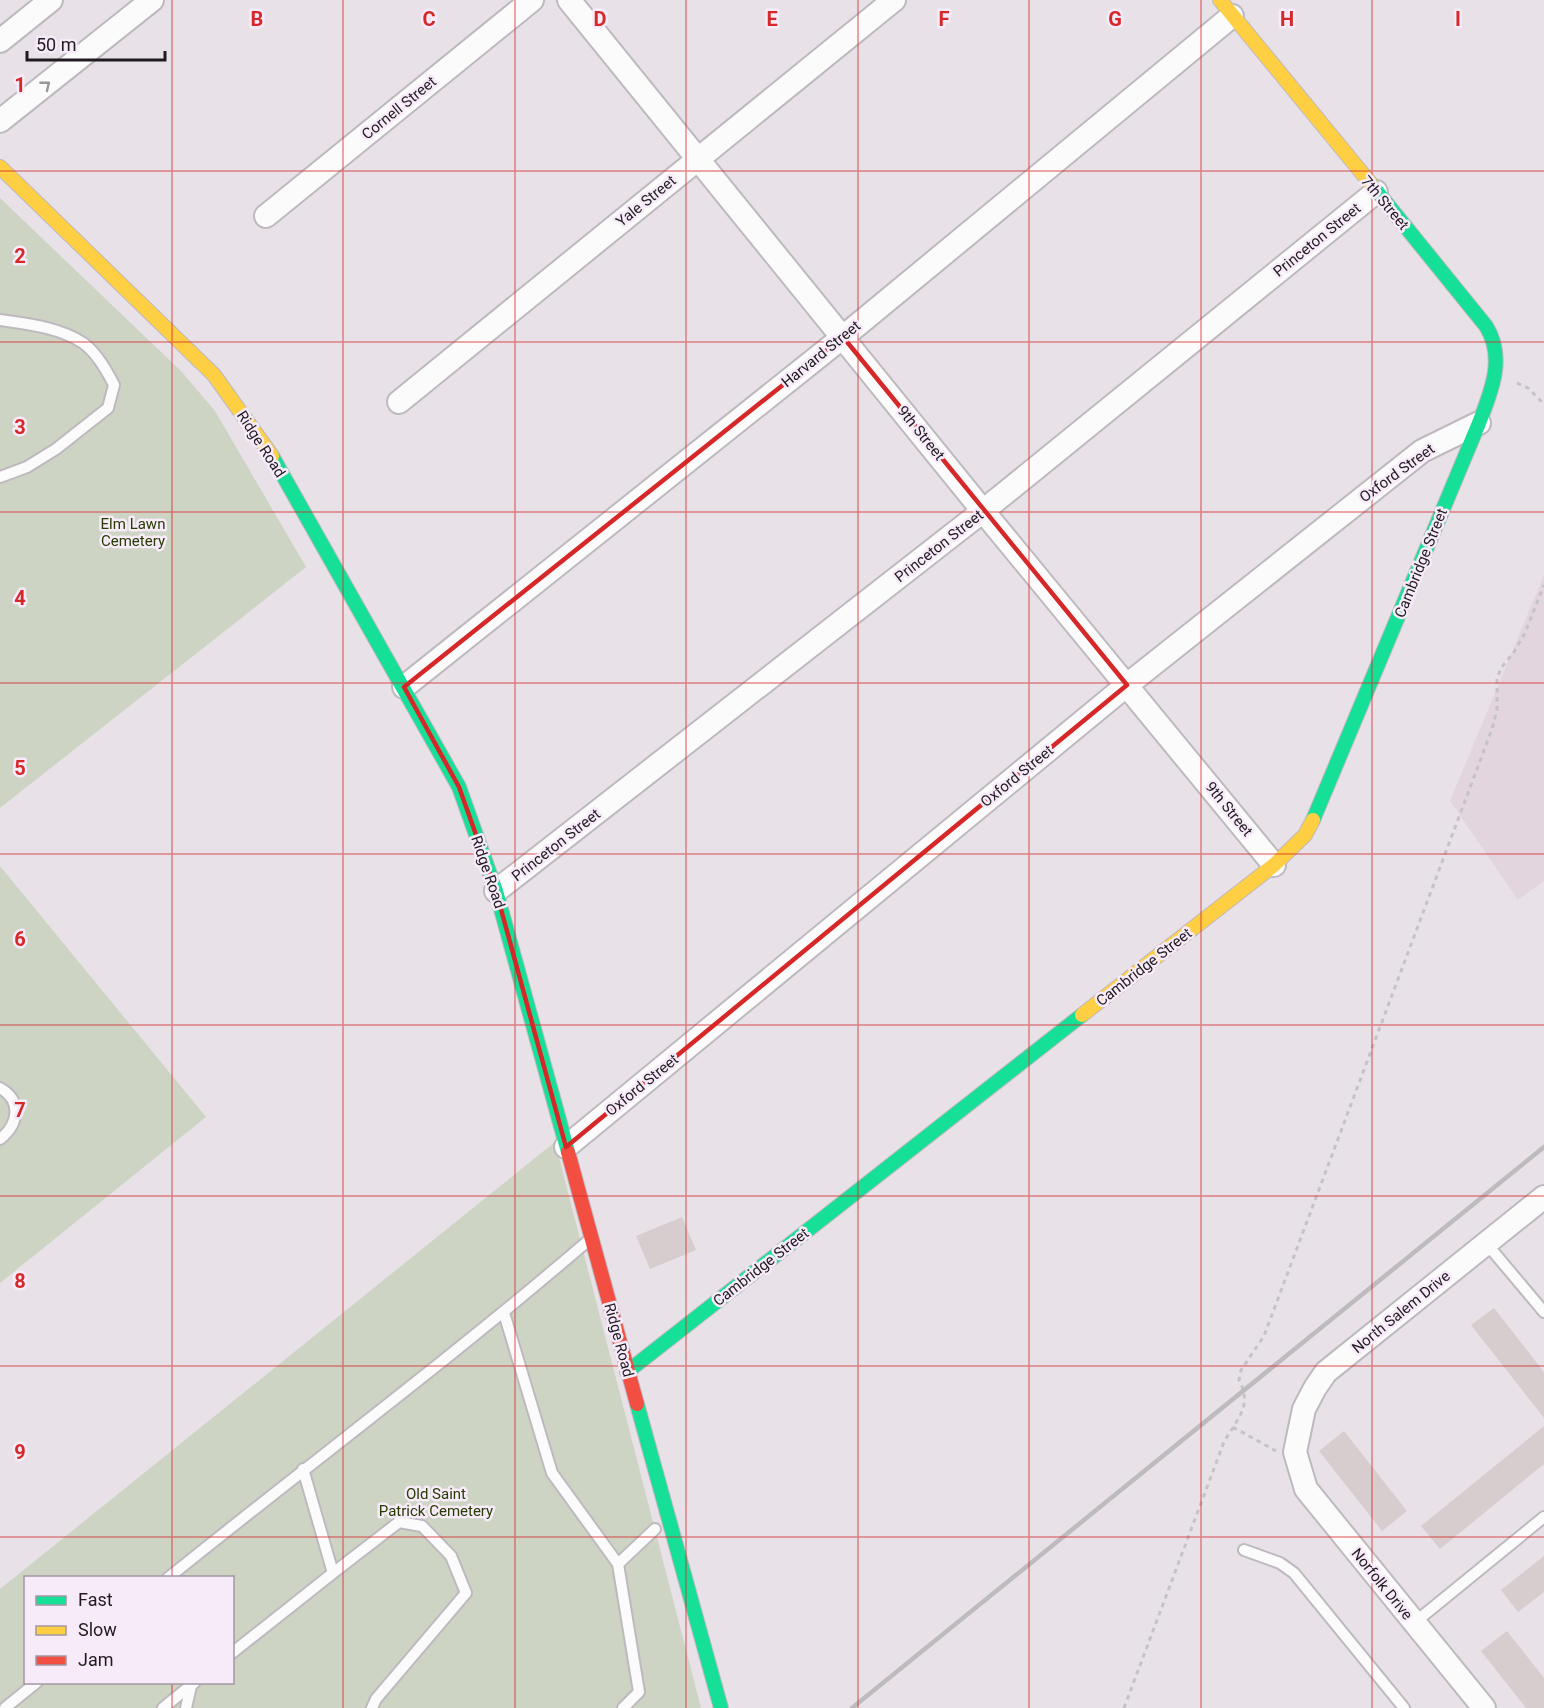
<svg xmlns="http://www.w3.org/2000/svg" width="1544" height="1708" font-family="Roboto,sans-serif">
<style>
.commercial{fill:#e3d5de}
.green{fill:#cdd4c3;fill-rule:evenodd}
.building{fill:#d7ccce}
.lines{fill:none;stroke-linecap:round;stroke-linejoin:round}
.lane-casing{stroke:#beb9bf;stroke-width:14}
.street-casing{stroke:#beb9bf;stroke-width:26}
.fast-casing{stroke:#beb9bf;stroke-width:16}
.slow-casing{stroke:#beb9bf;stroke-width:16}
.jam-casing{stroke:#beb9bf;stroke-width:16}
.path{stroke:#c4c3c5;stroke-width:3;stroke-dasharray:4.5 4.5;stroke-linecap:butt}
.lane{stroke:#fcfbfc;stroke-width:10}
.street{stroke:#fcfbfc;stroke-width:22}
.fast{stroke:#16e098;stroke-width:14}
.slow{stroke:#ffcf43;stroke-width:14}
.jam{stroke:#f24e42;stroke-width:14}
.rail{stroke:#bdbbbd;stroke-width:4.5}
.oneway{stroke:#999699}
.marked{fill:none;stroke:#d62828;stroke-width:4.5;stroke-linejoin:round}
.grid{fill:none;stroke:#d62828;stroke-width:1.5;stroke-opacity:0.55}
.labels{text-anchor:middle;stroke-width:5;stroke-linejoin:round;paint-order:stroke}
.street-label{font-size:15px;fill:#201b20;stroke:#f7ebf9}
.park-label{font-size:15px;fill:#273c01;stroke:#f7ebf9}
.grid-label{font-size:20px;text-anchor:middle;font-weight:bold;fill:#d62828;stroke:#f7ebf9;stroke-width:5;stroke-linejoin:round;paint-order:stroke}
</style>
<rect width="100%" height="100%" fill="#e8e2e8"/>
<path class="commercial" d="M1544,575V881L1518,900L1450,801Z"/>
<path class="green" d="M0,198L181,371L215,411L306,567L0,808Z
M0,866L206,1117L0,1283Z
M555,1142L701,1708H0V1589ZM26,1578H232V1682H26Z"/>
<path class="building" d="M682,1217L696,1250L650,1269L636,1236Z
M1494,1308L1544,1372V1418L1471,1325Z
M1544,1426V1464L1440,1549L1421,1526Z
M1344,1431L1407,1511L1382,1531L1319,1451Z
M1544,1556V1592L1518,1612L1501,1590Z
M1507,1631L1544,1678V1708H1526L1481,1651Z"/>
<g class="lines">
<g class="lane-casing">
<path id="lane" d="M0,320C27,324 59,327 83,343C96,352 107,371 114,385L108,408L56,449L27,467L0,477
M0,1088C23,1101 18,1125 0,1139
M1486,1243L1544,1312
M504,1313L552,1473L618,1564
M1244,1550L1280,1563L1294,1573L1404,1708
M333,1573L399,1522L422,1526L451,1556L466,1593L376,1699L372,1708
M168,1578C308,1465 453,1357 589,1240
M1414,1623L1544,1517
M232,1653L333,1573L303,1469
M5,1708L37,1682
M163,1708L195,1682
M186,1708L191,1686
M623,1708L639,1692L618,1564L655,1529"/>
</g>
<g class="street-casing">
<path id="street" d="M569,0L983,511L1274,865
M0,41L51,0
M0,121L152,0
M266,216L532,0
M399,402L894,0
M404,687L843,337L1232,16
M496,891L983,511L1376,192
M566,1147L1127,685L1422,451L1479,423
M1484,1708L1306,1489L1295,1452L1304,1409L1315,1388L1326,1372L1544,1197"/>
</g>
<g class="fast-casing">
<path id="fast" d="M272,456L459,787L496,891L568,1152
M1313,820L1479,423C1491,392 1506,358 1486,326L1371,184
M627,1372L1082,1015
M637,1404L721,1708"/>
</g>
<g class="slow-casing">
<path id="slow" d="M1220,0L1371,184
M0,167L214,375L272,456
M1082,1015L1274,865L1305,835L1313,820"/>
</g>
<g class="jam-casing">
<path id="jam" d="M568,1152L637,1404"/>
</g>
<path class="path" d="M1517,383L1528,388L1544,404
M1233,1427L1276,1451
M1124,1708L1224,1442C1237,1419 1253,1406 1239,1380L1241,1370L1264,1336L1492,729L1497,710V679L1501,668L1514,652L1525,633L1544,585"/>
<use href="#lane" class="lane"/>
<use href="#street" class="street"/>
<use href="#fast" class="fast"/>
<use href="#slow" class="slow"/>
<use href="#jam" class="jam"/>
<path class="rail" d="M852,1708L1544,1147"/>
</g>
<defs><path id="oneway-chevron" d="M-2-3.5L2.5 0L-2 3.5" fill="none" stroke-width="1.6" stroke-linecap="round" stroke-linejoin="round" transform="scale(1.5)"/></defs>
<use class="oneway" href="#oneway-chevron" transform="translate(46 85) rotate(-39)"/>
<path class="marked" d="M843,337L1127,685L566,1147L496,891L459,787L404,687Z"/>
<path class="grid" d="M172,0V1578M343,0V1708M515,0V1708M686,0V1708M858,0V1708M1029,0V1708M1201,0V1708M1372,0V1708M0,171H1544M0,342H1544M0,512H1544M0,683H1544M0,854H1544M0,1025H1544M0,1196H1544M0,1366H1544M0,1537H1544M172,1682V1708"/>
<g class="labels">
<g class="street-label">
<text transform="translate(399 108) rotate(-39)" y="5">Cornell Street</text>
<text transform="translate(646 201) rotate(-39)" y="5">Yale Street</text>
<text transform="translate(1385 203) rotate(50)" y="5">7th Street</text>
<text transform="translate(1317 240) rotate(-39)" y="5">Princeton Street</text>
<text transform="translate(821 354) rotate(-39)" y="5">Harvard Street</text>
<text transform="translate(921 433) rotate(51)" y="5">9th Street</text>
<text transform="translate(261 444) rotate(57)" y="5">Ridge Road</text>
<text transform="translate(1397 473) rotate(-36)" y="5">Oxford Street</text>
<text transform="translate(939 546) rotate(-38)" y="5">Princeton Street</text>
<text transform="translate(1421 563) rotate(-68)" y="5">Cambridge Street</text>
<text transform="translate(1017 776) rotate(-39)" y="5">Oxford Street</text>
<text transform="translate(1229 809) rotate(51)" y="5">9th Street</text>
<text transform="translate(556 845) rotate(-38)" y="5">Princeton Street</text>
<text transform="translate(488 872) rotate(71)" y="5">Ridge Road</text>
<text transform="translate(1144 967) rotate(-38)" y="5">Cambridge Street</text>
<text transform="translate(642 1085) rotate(-39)" y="5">Oxford Street</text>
<text transform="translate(761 1267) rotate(-38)" y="5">Cambridge Street</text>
<text transform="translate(1401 1312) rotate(-39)" y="5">North Salem Drive</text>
<text transform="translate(619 1340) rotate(75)" y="5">Ridge Road</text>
<text transform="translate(1382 1584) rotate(51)" y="5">Norfolk Drive</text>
</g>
<g class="park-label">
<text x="133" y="529">Elm Lawn<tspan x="133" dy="17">Cemetery</tspan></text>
<text x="436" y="1499">Old Saint<tspan x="436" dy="17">Patrick Cemetery</tspan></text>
</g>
</g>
<g class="grid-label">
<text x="257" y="26">B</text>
<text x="429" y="26">C</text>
<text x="600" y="26">D</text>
<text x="772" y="26">E</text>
<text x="944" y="26">F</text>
<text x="1115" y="26">G</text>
<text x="1287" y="26">H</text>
<text x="1458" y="26">I</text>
<text x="20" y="92">1</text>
<text x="20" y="263">2</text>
<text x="20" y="434">3</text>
<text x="20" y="605">4</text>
<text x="20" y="775">5</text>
<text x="20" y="946">6</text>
<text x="20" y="1117">7</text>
<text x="20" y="1288">8</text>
<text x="20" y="1459">9</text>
</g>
<rect x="24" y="1576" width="210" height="108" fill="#f7ebf9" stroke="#a198a2" stroke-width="1.5"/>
<rect x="36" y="1596" width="30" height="9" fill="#16e098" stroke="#a198a2" stroke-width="1.5"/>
<text x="78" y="1606" font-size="18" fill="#201b20">Fast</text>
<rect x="36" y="1626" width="30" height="9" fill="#ffcf43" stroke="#a198a2" stroke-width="1.5"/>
<text x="78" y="1636" font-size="18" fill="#201b20">Slow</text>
<rect x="36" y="1656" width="30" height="9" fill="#f24e42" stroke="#a198a2" stroke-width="1.5"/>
<text x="78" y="1666" font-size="18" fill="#201b20">Jam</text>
<path d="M27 51v9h138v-9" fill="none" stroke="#201b20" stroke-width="3"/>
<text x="36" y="51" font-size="18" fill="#201b20" stroke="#f7ebf9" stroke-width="4.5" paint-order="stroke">50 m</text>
</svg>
